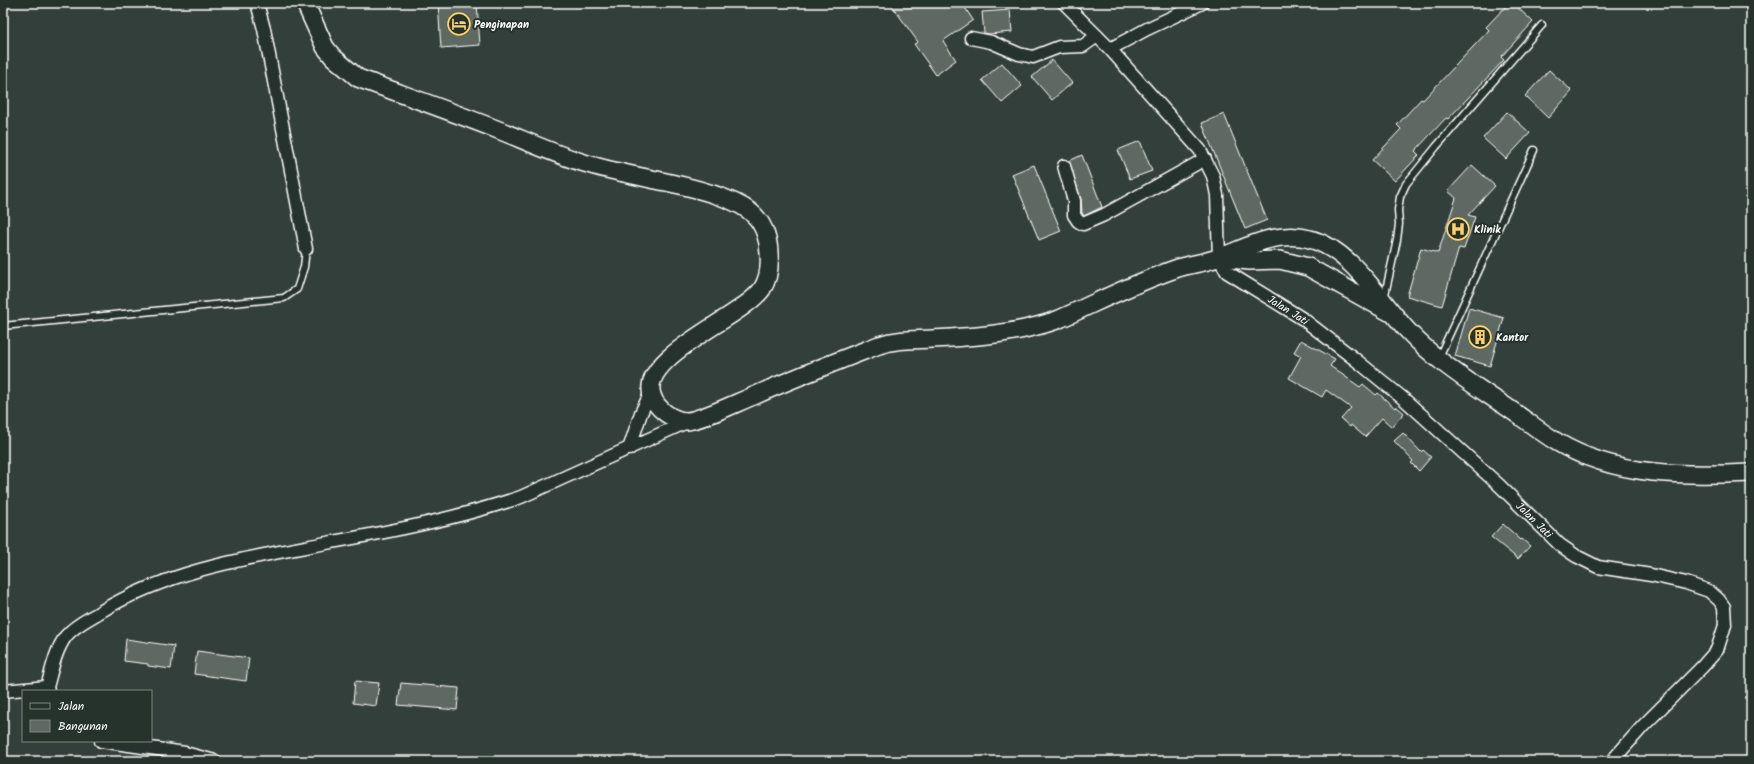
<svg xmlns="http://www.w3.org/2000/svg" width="1754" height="764" font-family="Kalam,sans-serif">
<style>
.building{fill:#5f6964;stroke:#fff}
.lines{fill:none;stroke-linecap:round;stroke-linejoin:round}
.lane-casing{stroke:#fff;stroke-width:9}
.street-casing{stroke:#fff;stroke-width:15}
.secondary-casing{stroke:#fff;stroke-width:20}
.lane{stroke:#26332d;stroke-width:6}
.street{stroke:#26332d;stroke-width:12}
.secondary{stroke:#26332d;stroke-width:17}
.labels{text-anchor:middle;stroke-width:4;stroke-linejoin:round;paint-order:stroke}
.poi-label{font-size:11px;font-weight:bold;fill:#fff;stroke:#26332d;text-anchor:start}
.street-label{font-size:11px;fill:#fff;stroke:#26332d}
</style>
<rect width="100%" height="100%" fill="#333f3a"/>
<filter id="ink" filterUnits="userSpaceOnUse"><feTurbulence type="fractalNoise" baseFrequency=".025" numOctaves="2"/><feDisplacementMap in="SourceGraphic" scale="8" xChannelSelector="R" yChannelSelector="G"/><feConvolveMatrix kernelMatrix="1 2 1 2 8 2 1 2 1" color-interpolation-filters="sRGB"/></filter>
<g filter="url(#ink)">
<path class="building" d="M438,3H477L480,45L441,48Z
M890,3H962L973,20L943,41L956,60L936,75L914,44L918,42Z
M1509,3H1513L1533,22L1501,57L1504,60L1448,119L1446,118L1415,151L1419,155L1395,181L1372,160L1401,129L1397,125L1421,99L1423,100L1489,30L1486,27Z
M1010,10L1012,32L989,34L984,33L982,12Z
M1052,60L1072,83L1052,100L1032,77Z
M1002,63L1022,86L1002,103L982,80Z
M1549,70L1572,91L1548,118L1525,96Z
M1507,112L1530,133L1506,159L1483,138Z
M1224,114L1267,220L1245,229L1202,123Z
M1140,141L1152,171L1130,179L1118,150Z
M1082,155L1102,207L1084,216L1082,213L1081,199L1069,161Z
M1034,165L1061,231L1039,240L1012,174Z
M1472,165L1495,186L1468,215L1475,217L1464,249L1459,248L1442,306L1407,296L1421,248L1438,253L1456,198L1448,191Z
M1469,308L1504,318L1490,366L1455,356Z
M1301,340L1335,359L1330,366L1360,387L1363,384L1376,395L1378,393L1395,408L1396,406L1404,413L1392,427L1382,418L1365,437L1351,425L1350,427L1341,419L1351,408L1326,390L1322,397L1289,378L1301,356L1294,352Z
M1403,433L1421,452L1423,450L1431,457L1419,471L1411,463L1413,461L1394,441Z
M1503,524L1521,540L1522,539L1530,546L1518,559L1491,537Z
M126,639L174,646L171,669L148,666V664L124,661Z
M197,651L249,658L246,681L194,674Z
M355,681L379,683L376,706L353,703Z
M401,683L459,688L457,710L398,705Z"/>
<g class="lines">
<g class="lane-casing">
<path id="lane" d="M1384,299L1397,240L1399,224L1398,210L1400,197L1406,184L1436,147L1542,25
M3,326L284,298L297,289L304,267L306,249
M1439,357L1534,150"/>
</g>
<g class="street-casing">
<g id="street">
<path d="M257,3L264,29L306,249"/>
<path id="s1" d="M1064,3L1110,49L1200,150L1213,176L1217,195L1219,258L1227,272L1303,319L1356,360L1405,400L1500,486L1560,545L1576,556L1598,567L1651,575L1686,583L1709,591L1719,600L1724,607L1725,625L1717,650L1702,667L1643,726L1612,761"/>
<path d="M971,38L991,42L1019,54L1033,57L1059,47L1083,46L1097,36"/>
<path d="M1110,49L1147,29L1202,3"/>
<path d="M1064,166L1074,201V215L1078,221L1083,224L1104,215L1205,159"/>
<path d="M629,449L641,413L651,392"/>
<path d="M3,691L47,687"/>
<path d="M48,691L47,687C52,670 55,651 66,636C75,625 89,619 100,612C167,571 246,558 321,544C388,532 456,519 521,497L689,421"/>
<path d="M101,741L185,753L215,761"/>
</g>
</g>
<g class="secondary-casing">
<path id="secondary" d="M305,3L325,47L333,57L358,78C404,95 450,111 496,129C524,140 552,153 581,162C609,171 638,176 666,182C690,187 739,198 755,216C764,225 769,241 769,254C770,266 769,278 762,289C742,318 639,356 652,395C656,409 673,421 687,421C702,420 740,401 756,395C796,377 838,361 879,345C897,339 913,340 932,339C974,337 1017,334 1057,320C1069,315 1081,309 1092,304C1120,291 1149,278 1178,268C1192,264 1207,262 1221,257C1249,246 1279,230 1310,239C1352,250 1380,301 1408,331C1434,359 1465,379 1496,400C1517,413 1536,429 1557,442C1616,477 1684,476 1751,473
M1220,258L1250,261L1280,260L1308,267L1389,312"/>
</g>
<use href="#lane" class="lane"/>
<use href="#street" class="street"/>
<use href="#secondary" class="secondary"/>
</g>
</g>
<defs>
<g id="hotel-ring" transform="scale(1.15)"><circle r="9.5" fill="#26332d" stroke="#ffd166" stroke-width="1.5"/><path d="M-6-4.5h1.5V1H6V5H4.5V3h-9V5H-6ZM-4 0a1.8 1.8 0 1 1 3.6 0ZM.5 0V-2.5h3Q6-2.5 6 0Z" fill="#ffd166"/></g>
<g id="hospital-ring" transform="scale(1.15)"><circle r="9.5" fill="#26332d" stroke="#ffd166" stroke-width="1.5"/><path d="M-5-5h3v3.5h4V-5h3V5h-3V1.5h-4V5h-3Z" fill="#ffd166"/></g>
<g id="building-ring" transform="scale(1.15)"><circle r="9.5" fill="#26332d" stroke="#ffd166" stroke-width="1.5"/><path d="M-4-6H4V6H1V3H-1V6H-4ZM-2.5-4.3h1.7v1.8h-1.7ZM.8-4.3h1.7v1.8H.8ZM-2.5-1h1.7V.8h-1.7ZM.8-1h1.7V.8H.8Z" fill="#ffd166"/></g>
</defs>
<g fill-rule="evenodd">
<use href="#hotel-ring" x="459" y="24"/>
<use href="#hospital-ring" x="1458" y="229"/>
<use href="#building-ring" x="1480" y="337"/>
</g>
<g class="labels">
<g class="poi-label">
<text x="474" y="28">Penginapan</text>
<text x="1474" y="233">Klinik</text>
<text x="1496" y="341">Kantor</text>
</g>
<g class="street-label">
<text dy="4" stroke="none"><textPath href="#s1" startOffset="400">Jalan Jati</textPath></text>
<text dy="4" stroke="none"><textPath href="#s1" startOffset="724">Jalan Jati</textPath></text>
</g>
</g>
<rect width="1754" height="764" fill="none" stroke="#26332d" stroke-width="16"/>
<rect x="8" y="8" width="1738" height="748" fill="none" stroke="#fff" stroke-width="1.5" filter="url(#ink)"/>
<rect x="22" y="690" width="130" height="52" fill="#26332d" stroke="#7d8581"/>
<rect x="30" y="703" width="20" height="6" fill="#26332d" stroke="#7d8581"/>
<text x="58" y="710" font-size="12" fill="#ffffff">Jalan</text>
<rect x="30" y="720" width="20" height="12" fill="#5f6964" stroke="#7d8581"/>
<text x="58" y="730" font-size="12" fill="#ffffff">Bangunan</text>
</svg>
